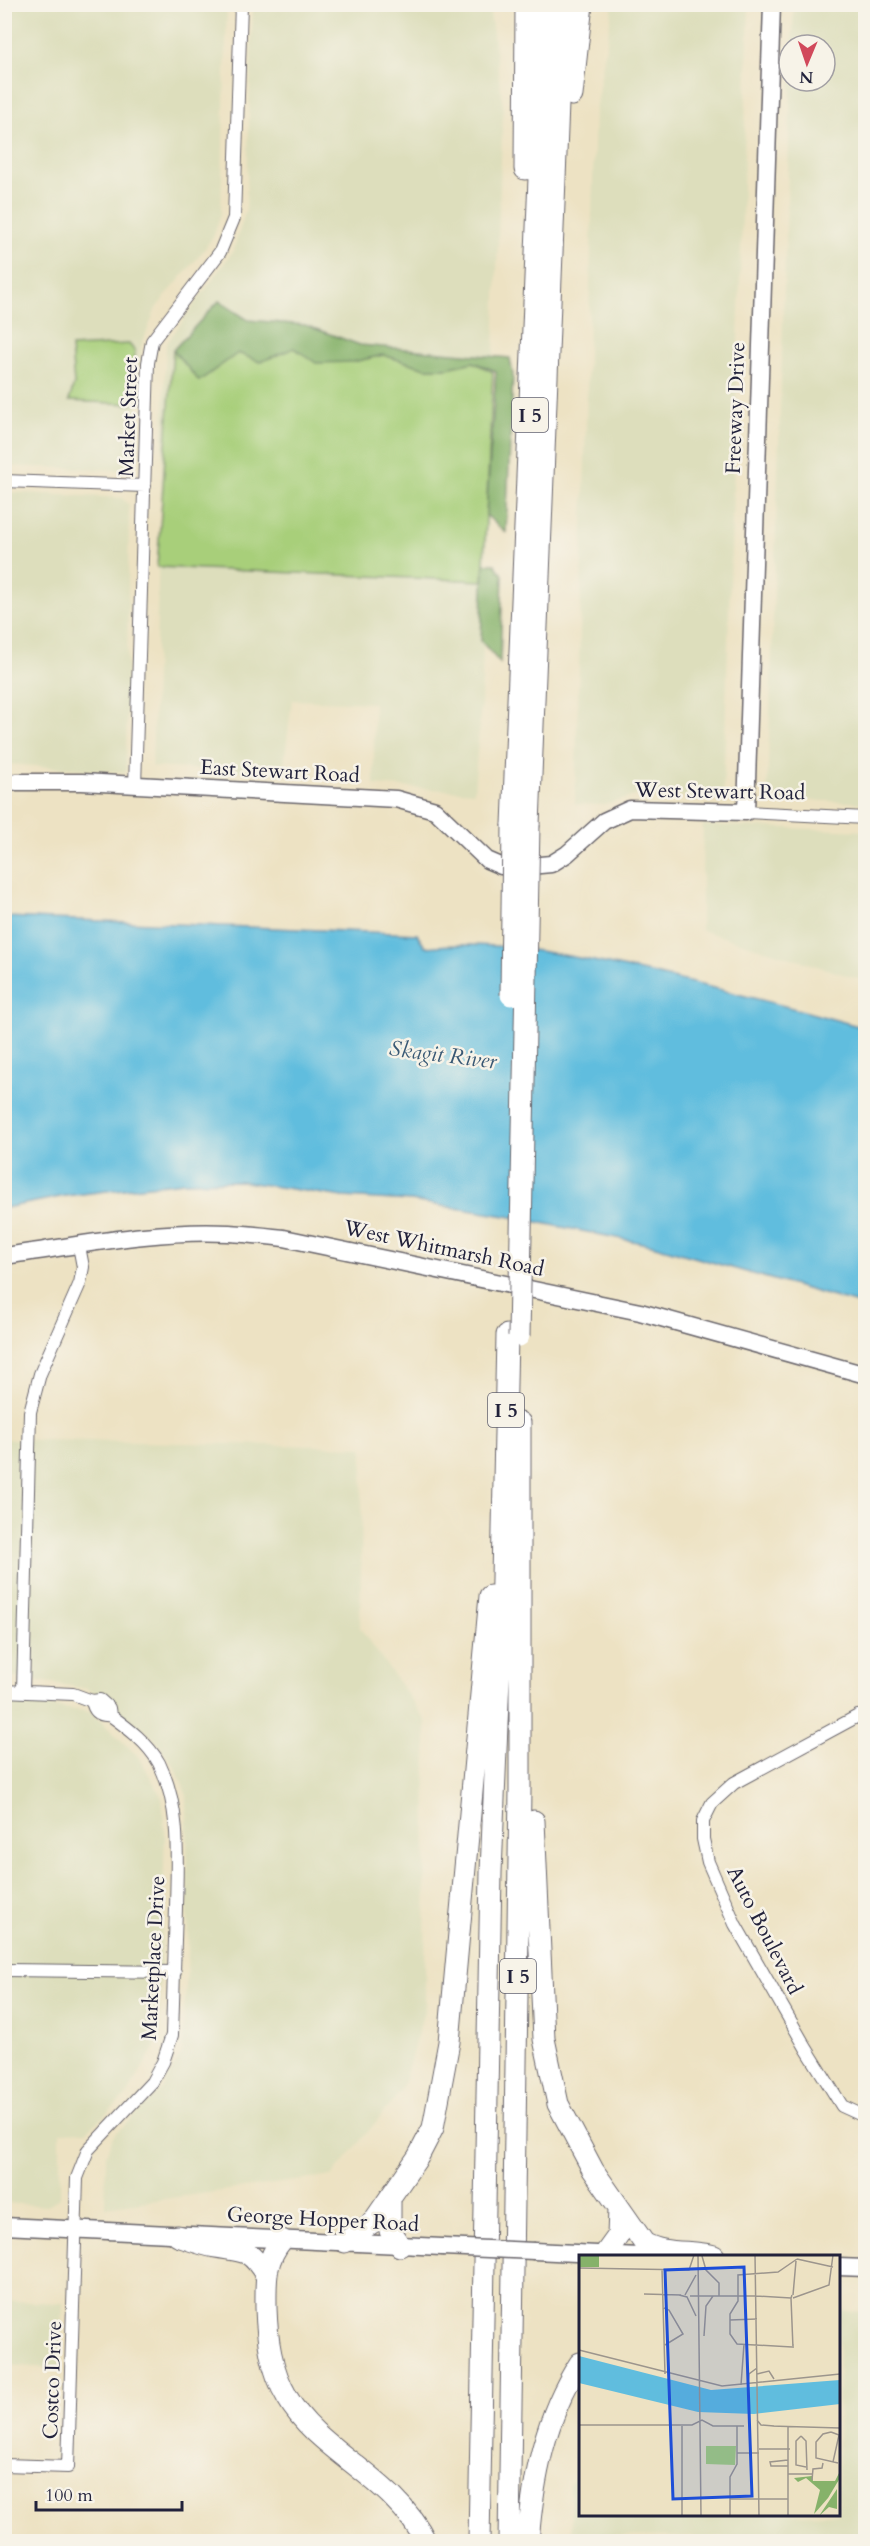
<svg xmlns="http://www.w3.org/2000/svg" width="870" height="2546" font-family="Cardo,serif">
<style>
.built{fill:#dddebc}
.green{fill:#a8cf7a;stroke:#65785a;stroke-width:1.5}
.forest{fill:#86b26a;stroke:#546a52;stroke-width:1.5}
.water{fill:#60bdde;stroke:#41708c;stroke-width:1.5}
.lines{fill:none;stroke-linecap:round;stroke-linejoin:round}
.street-casing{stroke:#69656b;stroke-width:14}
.secondary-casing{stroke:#69656b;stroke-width:19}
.highway-casing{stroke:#69656b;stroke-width:23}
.street{stroke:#fff;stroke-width:12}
.secondary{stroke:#fff;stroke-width:16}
.highway{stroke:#fff;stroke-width:21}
.secondary-bridge-casing{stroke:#69656b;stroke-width:19;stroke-linecap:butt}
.highway-bridge-casing{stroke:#69656b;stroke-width:23;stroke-linecap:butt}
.secondary-bridge{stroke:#fff;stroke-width:16}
.highway-bridge{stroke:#fff;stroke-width:21}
.labels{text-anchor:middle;stroke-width:5;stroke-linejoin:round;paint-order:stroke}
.shield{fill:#f7f3e8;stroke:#62616f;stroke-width:1.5}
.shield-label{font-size:20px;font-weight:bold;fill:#22223b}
.street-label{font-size:21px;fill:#22223b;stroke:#f7f3e8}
.water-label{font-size:22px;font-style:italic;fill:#385874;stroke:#f7f3e8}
.inset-road{fill:none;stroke:#9c958d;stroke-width:1.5}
.view{fill:#1d4ed8;fill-opacity:0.15;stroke:#1d4ed8;stroke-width:3}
.inset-edge{fill:none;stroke:#22223b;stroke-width:3}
</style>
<rect width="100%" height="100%" fill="#f7f3e8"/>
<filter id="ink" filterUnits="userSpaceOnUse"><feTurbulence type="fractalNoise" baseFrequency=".0167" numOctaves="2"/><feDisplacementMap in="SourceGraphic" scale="12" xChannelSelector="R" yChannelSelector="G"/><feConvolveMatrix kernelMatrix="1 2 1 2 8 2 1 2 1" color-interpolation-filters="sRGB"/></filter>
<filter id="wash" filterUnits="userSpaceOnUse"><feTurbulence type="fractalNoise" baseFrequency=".008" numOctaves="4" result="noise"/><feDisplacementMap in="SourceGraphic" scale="24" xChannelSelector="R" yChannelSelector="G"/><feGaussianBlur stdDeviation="1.35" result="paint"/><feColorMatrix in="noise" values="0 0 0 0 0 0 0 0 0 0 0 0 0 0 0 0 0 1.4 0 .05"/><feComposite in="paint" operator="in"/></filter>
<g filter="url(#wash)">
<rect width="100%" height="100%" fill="#ede2c3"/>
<path class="built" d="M5,5H227L221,213L214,235L204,250L156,308L141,347L133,466L125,470L5,466Z
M253,5H489L503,106L481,704L474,792L374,785V703L292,700L283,773L152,767L166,344L233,251L246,210Z
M613,5H749L723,798L638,795L603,805L575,804L595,111Z
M794,5H865V803L767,798L791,81H825V45H792Z
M5,492L122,498L129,505L126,772L5,764Z
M703,825L865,831V981L701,930Z
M4,1439L363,1447L360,1628L426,1721L425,2008L401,2091L332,2176L105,2207L106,2155L113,2136L162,2089L182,2053L188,1953L187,1796L176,1769L152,1736L88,1689L5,1675Z
M4,1705L47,1706L91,1712L140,1758L162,1798L165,1832L159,2033L155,2046L127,2095L87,2131L60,2132V2196L48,2206L5,2203Z
M4,2301L63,2303L61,2369L5,2365Z
M839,2310L865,2312V2541L572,2535L570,2485L580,2468V2514H838Z"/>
<path class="green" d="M129,344L135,351L132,404L69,401L74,384L71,347Z
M294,348L353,362L383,355L426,368H447L473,362L493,372L483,581L157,567L173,350L199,381L238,353L260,362Z"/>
<path class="forest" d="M219,301L248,320L305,325L360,345L510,358L513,375L506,533L486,515L496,371L473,362L447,368H426L383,355L353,362L316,363L294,348L260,362L238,353L199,381L173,350Z
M484,564H495L503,575L500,663L481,641Z"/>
<path class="water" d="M5,917L417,934L425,947C503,939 578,957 654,974C725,990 795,1008 865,1028V1306L652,1245L512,1217L411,1201L343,1197L240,1181L183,1182L65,1196L5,1208Z"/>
</g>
<g filter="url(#ink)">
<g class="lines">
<g class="street-casing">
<path id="street" d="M4,481L145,486
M135,786L148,363L152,341L220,252L234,218L241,4
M746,812L866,818
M4,1691L73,1694L92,1701L100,1700L109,1708L110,1715
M23,1692L30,1412L40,1374L80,1283L83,1267L79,1246
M92,1701C94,1712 99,1716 110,1715
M866,1715L858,1716L734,1783L712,1803L703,1821V1839L708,1862L735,1924L806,2048L842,2106L866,2117
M4,1970L175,1972
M4,2465L68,2467L77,2178L88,2150L152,2082L163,2062L172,2035C173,1993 175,1950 176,1907C177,1858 181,1808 159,1763C148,1743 128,1728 110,1715"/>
</g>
<g class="secondary-casing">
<path id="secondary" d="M16,782H82L396,799L435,810L487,860L501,866L519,867L551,864L567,854L604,821L630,809L746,812L772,4
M4,1256C78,1246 154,1229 229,1233C247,1234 266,1236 284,1238L640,1312L866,1375
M4,2226L442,2247
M534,2251L639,2256
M838,2267L866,2268"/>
</g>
<g class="highway-casing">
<path id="highway" d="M572,95L582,4
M525,169L526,4
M513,825L546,4
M529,825L562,4
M534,1821L544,2039L558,2104L593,2170L644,2243C664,2255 692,2250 714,2256
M390,2199V2231L400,2246
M178,2236C190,2240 203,2245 215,2247C245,2252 249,2248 266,2275
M282,2240C264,2261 266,2282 266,2308C267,2339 271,2370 287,2397C319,2453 394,2477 426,2542
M345,2242L373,2222L418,2157L433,2128L449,2042L490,1596
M614,2256L605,2254L618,2236L619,2209
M479,2542L491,1872L501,1627L507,1335
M509,2542L520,1790V1423
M528,2542C533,2479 545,2416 580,2363"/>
</g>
<use href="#street" class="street"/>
<use href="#secondary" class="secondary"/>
<use href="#highway" class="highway"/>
<g class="secondary-bridge-casing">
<path id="secondary-bridge" d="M442,2247L534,2251"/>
</g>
<g class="highway-bridge-casing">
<path id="highway-bridge" d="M511,995L513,825
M519,1336L529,825"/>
</g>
<use href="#secondary-bridge" class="secondary-bridge"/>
<use href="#highway-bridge" class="highway-bridge"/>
</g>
</g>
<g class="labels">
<g class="shield">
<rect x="512" y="398" width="36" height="34" rx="4.5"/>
<rect x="488" y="1393" width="36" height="34" rx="4.5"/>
<rect x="500" y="1959" width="36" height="34" rx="4.5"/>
</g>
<g class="shield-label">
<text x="530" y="422">I 5</text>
<text x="506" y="1417">I 5</text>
<text x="518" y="1983">I 5</text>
</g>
<g class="street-label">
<text transform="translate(735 408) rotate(-88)" y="7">Freeway Drive</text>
<text transform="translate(128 417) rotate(-88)" y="7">Market Street</text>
<text transform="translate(280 771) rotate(3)" y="7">East Stewart Road</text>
<text transform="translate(720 791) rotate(1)" y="7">West Stewart Road</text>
<text transform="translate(444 1248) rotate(12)" y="7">West Whitmarsh Road</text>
<text transform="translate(765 1930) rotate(63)" y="7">Auto Boulevard</text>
<text transform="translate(153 1958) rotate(-87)" y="7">Marketplace Drive</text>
<text transform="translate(323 2219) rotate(3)" y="7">George Hopper Road</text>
<text transform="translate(52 2380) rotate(-88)" y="7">Costco Drive</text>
</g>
<g class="water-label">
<text transform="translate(443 1054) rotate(7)" y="8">Skagit River</text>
</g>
</g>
<g transform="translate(579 2255)">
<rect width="261" height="261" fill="#ede2c3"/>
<path d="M127,191H157L156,210L127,209Z" fill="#a8cf7a"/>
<path d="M0,0H20V12H0ZM261,216V223L249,243L235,259L241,235L227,223L219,227L215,223L233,221L234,226H256ZM258,234V254L250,252L240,261Z" fill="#86b26a"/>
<path d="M0,101L132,135L261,125V149L175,159L119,157L0,128Z" fill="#60bdde"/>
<path class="inset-road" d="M119,0L122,261M176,0L180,261M123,1L127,15L140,28V41M218,4L254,12M0,13L110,15L115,0M83,14L86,119M65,39L102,40M100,40L108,42L117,61M106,40L117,20M213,40L212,43L214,93V89M214,40L217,6M111,41H177M177,41L212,43M214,43L250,30L254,0M85,53L90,55L104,79L86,90M151,65L178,64M125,81L127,51L134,41M213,92L158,89L151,79V59L159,46V20L199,17L218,4M0,95L143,131L261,119M178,119L190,116L195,124M169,128L170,119L178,113M162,130L165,89M178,165L182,170L195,171M0,170H113L123,165L134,171H165M103,171V261M192,171L261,173M209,172V261M252,177L244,179L237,187V203L259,208M252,177L260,180L254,207M222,181L217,186V210L227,212M222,181L227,186L228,215M180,194H211M158,198H180M209,205L191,207L192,211H209M209,219H234M233,225L234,214L243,213L244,208M151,244H209M151,261V222L158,209V171"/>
<path class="view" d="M165,12L173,241L94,244L86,15Z"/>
<rect width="261" height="261" class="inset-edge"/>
</g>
<rect width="870" height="2546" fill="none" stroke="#f7f3e8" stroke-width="24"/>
<g transform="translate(807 63) rotate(182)"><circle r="28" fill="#f7f3e8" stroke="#a29fa3" stroke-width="1.5"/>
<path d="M0-4.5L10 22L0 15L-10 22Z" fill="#d1495b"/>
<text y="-9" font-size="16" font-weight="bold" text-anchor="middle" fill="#22223b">N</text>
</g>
<path d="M36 2501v9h146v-9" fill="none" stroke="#22223b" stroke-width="3"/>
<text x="45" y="2501" font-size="18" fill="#22223b" stroke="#f7f3e8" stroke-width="4.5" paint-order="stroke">100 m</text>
</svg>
